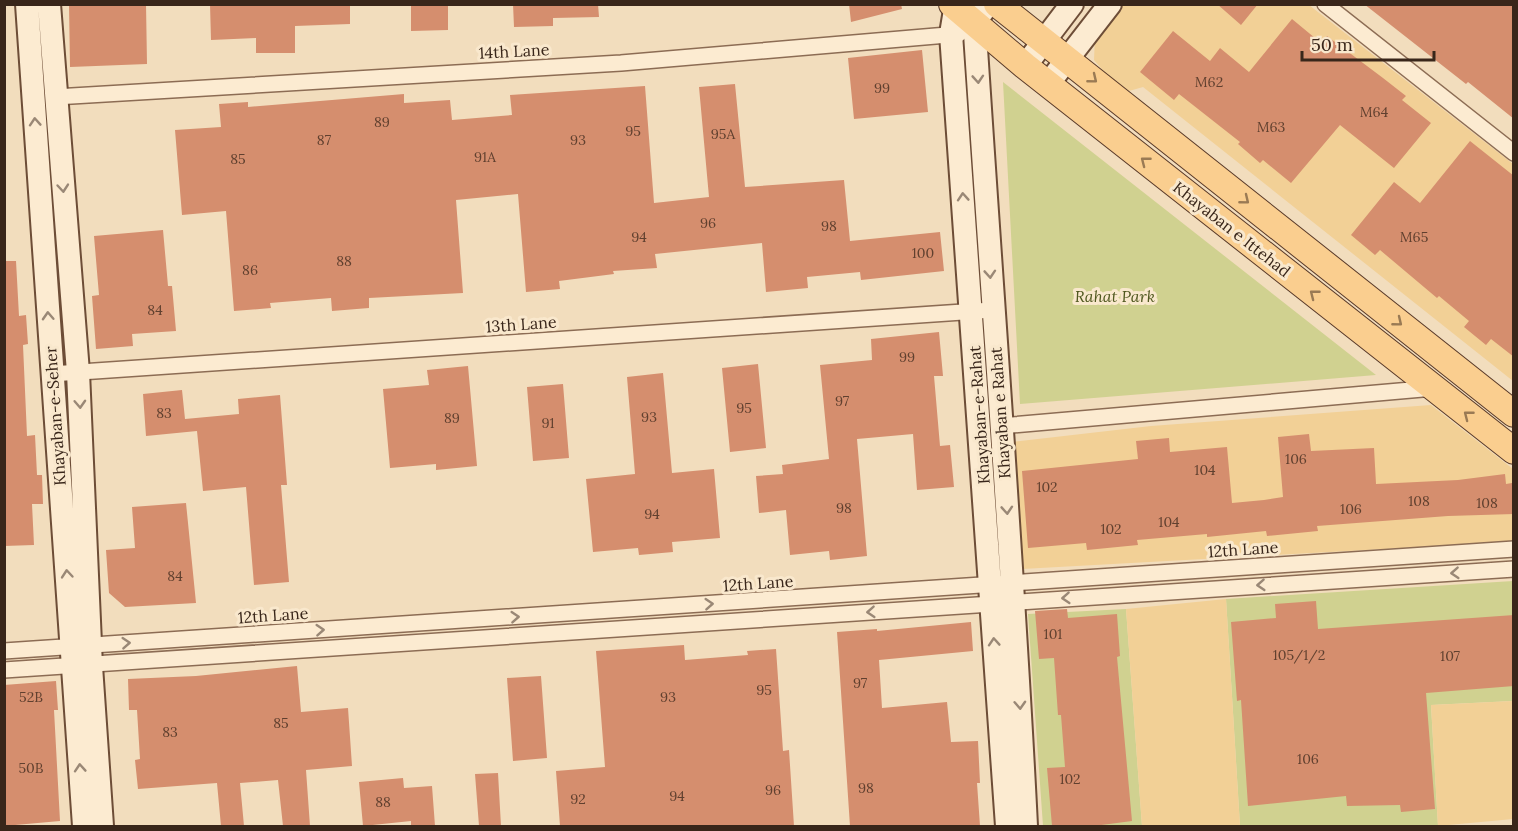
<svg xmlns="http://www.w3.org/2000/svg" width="1518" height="831" font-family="Lora,serif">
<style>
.green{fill:#d0d190}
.sand{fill:#f2d096}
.building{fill:#d58e6e}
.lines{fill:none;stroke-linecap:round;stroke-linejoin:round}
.street-casing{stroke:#8c6c54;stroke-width:18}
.secondary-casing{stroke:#6d4d37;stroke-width:26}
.primary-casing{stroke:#593a29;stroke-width:28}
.street{stroke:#fcebd1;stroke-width:15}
.secondary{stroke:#fcebd1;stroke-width:22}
.primary{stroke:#face8f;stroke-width:26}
.oneway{stroke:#9a8876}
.oneway2{stroke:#9a7a54}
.labels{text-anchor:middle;stroke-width:6;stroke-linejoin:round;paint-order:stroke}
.number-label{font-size:14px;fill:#60402f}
.street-label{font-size:16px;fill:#39261a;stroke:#f9e8cd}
.park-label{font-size:16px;font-style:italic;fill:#50581f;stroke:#f9e8cd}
</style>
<rect width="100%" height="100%" fill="#f2ddbd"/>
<path class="green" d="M1003,82L1376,375L1020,404Z
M1513,581V701L1431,705L1438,826H1240L1226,599Z
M1126,609L1142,826H1043L1028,614Z"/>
<path class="sand" d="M1121,5H1309L1513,164V381L1143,87L1122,93L1094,60L1095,36Z
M1431,405L1513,469V542L1022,569L1012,442L1151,426Z
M1226,599L1240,826H1142L1126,609Z
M1513,701V819L1438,826L1431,705Z"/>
<path class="building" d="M69,4H146L147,64L70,67Z
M210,4H350V24L295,26V53H256V38L211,40Z
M411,4H448V30L411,31Z
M513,4H598L599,17L553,18V26L514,27Z
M849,4H901L902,9L851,22Z
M1217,4H1258L1241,25Z
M1364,4H1514V119L1468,82L1466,84Z
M1292,19L1321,43L1327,36L1383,78L1406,96L1402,100L1431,123L1394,168L1340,125L1291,183L1263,160L1260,163L1238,144L1240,142L1179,94L1174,100L1140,72L1173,31L1210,61L1220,48L1249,72Z
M922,50L928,112L854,119L848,58Z
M735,84L745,187L844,180L850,241L940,232L944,271L861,280L860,272L807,277L808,288L766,292L762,243L655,254L657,268L613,271L614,274L559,281L560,289L526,292L518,194L456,200L463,293L369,298V308L332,311L331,298L270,303L271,308L234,311L226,211L182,215L175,130L221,127L219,104L248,102V107L404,94V103L450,100L452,120L512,115L510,95L645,86L654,203L709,197L699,87Z
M1470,141L1514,176V357L1491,339L1486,345L1464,327L1469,321L1439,296L1437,298L1380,250L1375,255L1351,235L1394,182L1420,203Z
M163,230L168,286H172L176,331L132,334L133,346L96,349L92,296L99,295L94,236Z
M4,261H16L19,316L26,315L28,344L23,345L27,436L35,435L37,475H42L43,504H32L34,545L4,546Z
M939,332L943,376H934L940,446L950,445L954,487L917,490L913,434L857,439L867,556L830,560L829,551L790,555L786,510L759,513L756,476L783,474L782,465L829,459L820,365L872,360L871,339Z
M758,364L766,448L730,452L722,368Z
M468,366L477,466L436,470V464L390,468L383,389L429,385L427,370Z
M663,373L672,473L714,469L720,538L672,542L673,552L639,555L638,548L593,552L586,479L635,474L627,377Z
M563,384L569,458L533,461L527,387Z
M182,390L185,419L239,414L238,399L280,395L287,485H281L289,582L254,585L246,487L203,491L197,431L146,436L143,394Z
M1309,434L1311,451L1374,448L1376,484L1458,480L1505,474L1506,484L1512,483L1514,514L1448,516L1317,526L1318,531L1267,536L1266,531L1207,537V534L1137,540L1138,545L1087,550L1086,543L1028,548L1022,471L1138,459L1136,441L1169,438L1170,452L1227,447L1232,503L1264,500L1283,497L1278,437Z
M186,503L196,603L125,607L109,593L106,550L135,548L132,507Z
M1316,601L1318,629L1514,615V686L1426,693L1435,809L1401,812L1400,805L1347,806L1346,796L1248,806L1241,700L1237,701L1231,622L1276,618L1275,604Z
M1067,609L1068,618L1117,614L1120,656L1117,657L1132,821L1094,826H1052L1047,768L1065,767L1061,715H1058L1054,658L1039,659L1035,611Z
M971,622L973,651L879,660L882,708L947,702L951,742L978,741L980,783H977L980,826H850L837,632L877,629V631Z
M684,645L685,660L748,655L747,651L776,649L783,751L789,750L794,826H560L556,771L605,767L596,651Z
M297,666L301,712L348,708L352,766L306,770L310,826H283L278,780L240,783L244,826H221L217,783L138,789L135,760L140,759L137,710H129L128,679L196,676Z
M541,676L547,758L513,761L507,678Z
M56,681L58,710H54L60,821L4,826V685Z
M498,773L501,826H479L475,774Z
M403,778L404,788L432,786L435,826H411V821L363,826L359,782Z"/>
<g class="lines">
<g class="street-casing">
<path id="street" d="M1325,4L1514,153
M55,97L621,63L959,34
M51,374L992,310
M1000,426L1434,388
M4,651L1514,549
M4,670L1514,569"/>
</g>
<g class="secondary-casing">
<path id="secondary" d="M27,4L84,826
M49,4L78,372L91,666L102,826
M956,4L951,34L1007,826
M988,4L974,23L975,33C992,297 1013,562 1026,826
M1025,66L1072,4
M1048,84L1110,4"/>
</g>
<g class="primary-casing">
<path id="primary" d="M952,4L1025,66L1514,451
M997,4L1514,414"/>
</g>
<use href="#street" class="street"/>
<use href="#secondary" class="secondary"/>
<use href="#primary" class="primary"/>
</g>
<defs><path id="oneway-chevron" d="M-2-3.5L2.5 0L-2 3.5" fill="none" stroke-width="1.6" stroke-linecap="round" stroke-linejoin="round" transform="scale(1.5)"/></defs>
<g class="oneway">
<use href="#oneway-chevron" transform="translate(978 79) rotate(86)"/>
<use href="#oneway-chevron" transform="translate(35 122) rotate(-94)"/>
<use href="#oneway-chevron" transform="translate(63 188) rotate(85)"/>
<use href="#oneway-chevron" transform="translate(963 197) rotate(-94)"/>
<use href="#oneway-chevron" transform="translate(990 274) rotate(86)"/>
<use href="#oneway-chevron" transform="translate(48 316) rotate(-93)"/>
<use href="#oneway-chevron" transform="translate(80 404) rotate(87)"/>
<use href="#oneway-chevron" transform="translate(1007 510) rotate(86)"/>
<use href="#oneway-chevron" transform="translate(1455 573) rotate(176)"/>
<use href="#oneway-chevron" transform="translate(67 574) rotate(-95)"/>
<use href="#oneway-chevron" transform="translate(1261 585) rotate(176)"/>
<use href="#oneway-chevron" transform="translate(1066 598) rotate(176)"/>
<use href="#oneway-chevron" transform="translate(709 604) rotate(-4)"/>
<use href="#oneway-chevron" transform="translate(871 612) rotate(176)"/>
<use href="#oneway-chevron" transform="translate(515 617) rotate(-4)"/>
<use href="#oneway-chevron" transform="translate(320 630) rotate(-4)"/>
<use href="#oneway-chevron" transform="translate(994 642) rotate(-94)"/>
<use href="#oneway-chevron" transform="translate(126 643) rotate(-4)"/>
<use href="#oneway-chevron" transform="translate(1020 705) rotate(87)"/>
<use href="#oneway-chevron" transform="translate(80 768) rotate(-94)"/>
</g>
<g class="oneway2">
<use href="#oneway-chevron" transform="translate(1093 79) rotate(39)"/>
<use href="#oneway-chevron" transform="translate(1145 161) rotate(-142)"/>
<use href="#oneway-chevron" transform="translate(1245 200) rotate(39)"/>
<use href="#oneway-chevron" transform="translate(1314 294) rotate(-142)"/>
<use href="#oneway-chevron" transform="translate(1398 322) rotate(39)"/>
<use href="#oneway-chevron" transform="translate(1468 415) rotate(-142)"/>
</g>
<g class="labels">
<g class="number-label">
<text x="1209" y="87">M62</text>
<text x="882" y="93">99</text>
<text x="1374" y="117">M64</text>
<text x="382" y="127">89</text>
<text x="1271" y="132">M63</text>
<text x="633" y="136">95</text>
<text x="723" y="139">95A</text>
<text x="324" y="145">87</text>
<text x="578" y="145">93</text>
<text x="485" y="162">91A</text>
<text x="238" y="164">85</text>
<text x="708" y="228">96</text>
<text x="829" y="231">98</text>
<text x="639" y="242">94</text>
<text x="1414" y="242">M65</text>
<text x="923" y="258">100</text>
<text x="344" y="266">88</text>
<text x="250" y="275">86</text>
<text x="155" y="315">84</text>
<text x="907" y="362">99</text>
<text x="842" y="406">97</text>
<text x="744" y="413">95</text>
<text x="164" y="418">83</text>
<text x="649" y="422">93</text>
<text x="452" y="423">89</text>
<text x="548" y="428">91</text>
<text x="1296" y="464">106</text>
<text x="1205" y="475">104</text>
<text x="1047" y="492">102</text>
<text x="1419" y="506">108</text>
<text x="1487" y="508">108</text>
<text x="844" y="513">98</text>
<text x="1351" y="514">106</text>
<text x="652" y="519">94</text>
<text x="1169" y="527">104</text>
<text x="1111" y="534">102</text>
<text x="175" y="581">84</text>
<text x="1053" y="639">101</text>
<text x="1299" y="660">105/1/2</text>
<text x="1450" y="661">107</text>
<text x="860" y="688">97</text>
<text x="764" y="695">95</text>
<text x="31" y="702">52B</text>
<text x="668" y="702">93</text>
<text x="281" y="728">85</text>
<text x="170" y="737">83</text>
<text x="1308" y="764">106</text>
<text x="31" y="773">50B</text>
<text x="1070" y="784">102</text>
<text x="866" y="793">98</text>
<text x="773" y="795">96</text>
<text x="677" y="801">94</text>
<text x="578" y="804">92</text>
<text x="383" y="807">88</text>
</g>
<g class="street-label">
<text transform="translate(514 51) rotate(-3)" y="6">14th Lane</text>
<text transform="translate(1232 229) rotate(38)" y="6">Khayaban e Ittehad</text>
<text transform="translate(521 324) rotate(-4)" y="6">13th Lane</text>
<text transform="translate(1000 413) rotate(-94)" y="6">Khayaban e Rahat</text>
<text transform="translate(979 415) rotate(-94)" y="6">Khayaban-e-Rahat</text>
<text transform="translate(55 416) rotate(-94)" y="6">Khayaban-e-Seher</text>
<text transform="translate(1243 549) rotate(-4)" y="6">12th Lane</text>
<text transform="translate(758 583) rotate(-4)" y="6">12th Lane</text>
<text transform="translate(273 615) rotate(-4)" y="6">12th Lane</text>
</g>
<g class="park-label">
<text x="1115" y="302">Rahat Park</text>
</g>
</g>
<rect width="1518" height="831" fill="none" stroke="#39261a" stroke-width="12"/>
<path d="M1302 51v9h132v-9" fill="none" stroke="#39261a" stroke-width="3"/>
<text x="1311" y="51" font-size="18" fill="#39261a" stroke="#f9e8cd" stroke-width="4.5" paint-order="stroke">50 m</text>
</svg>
